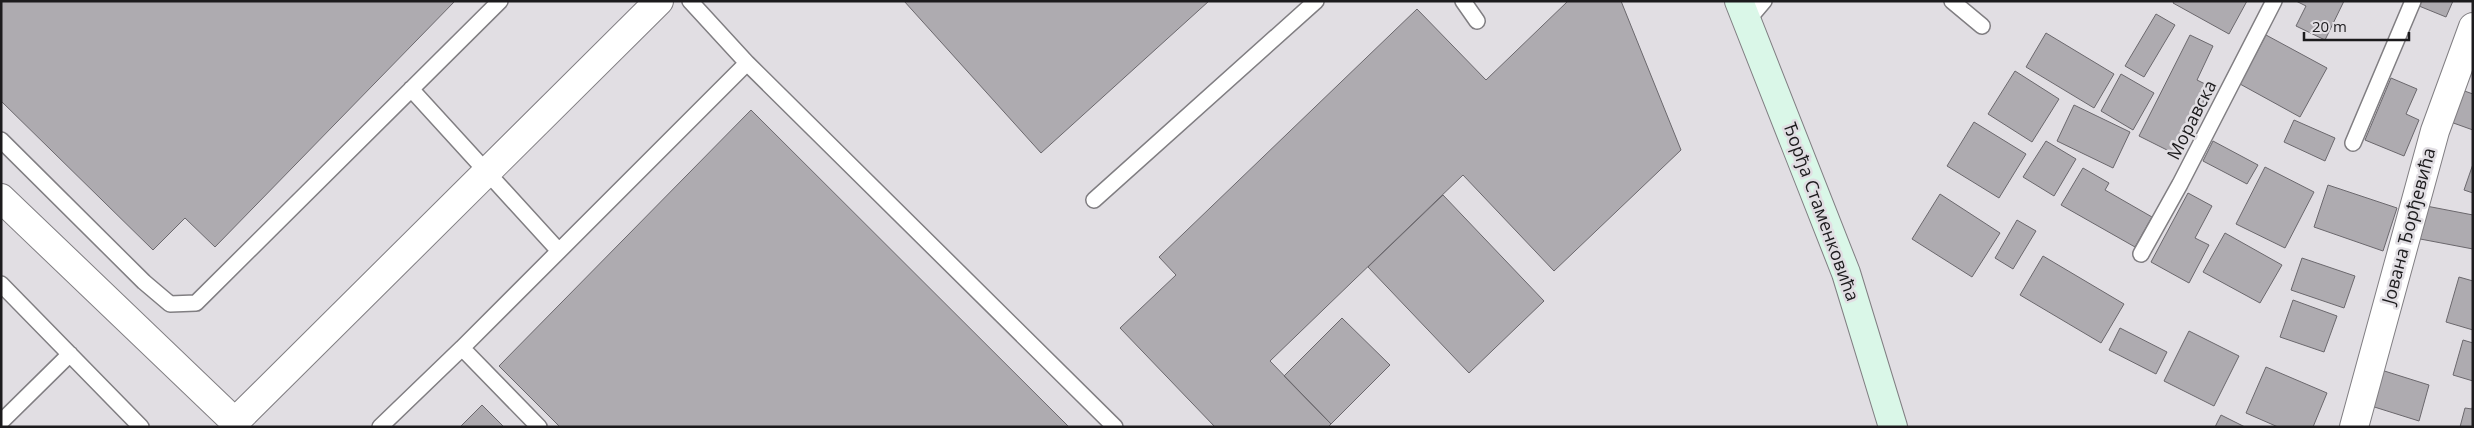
<svg xmlns="http://www.w3.org/2000/svg" width="2474" height="428" font-family="'Open Sans',sans-serif">
<style>
.building{fill:#aeabb0;stroke:#6b686d}
.lines{fill:none;stroke-linecap:round;stroke-linejoin:round}
.lane-casing{stroke:#807e82;stroke-width:18}
.street-casing{stroke:#807e82;stroke-width:30}
.secondary-casing{stroke:#807e82;stroke-width:30}
.lane{stroke:#fff;stroke-width:15}
.street{stroke:#fff;stroke-width:28}
.secondary{stroke:#daf7e8;stroke-width:28}
.labels{text-anchor:middle;stroke-width:5;stroke-linejoin:round;paint-order:stroke}
.street-label{font-size:18px;fill:#1c1b1d;stroke:#e1dee3}
</style>
<rect width="100%" height="100%" fill="#e1dee3"/>
<path class="building" d="M1,1H455L215,247L185,218L153,250L1,101Z
M904,1H1209L1041,153Z
M1568,1H1621L1681,150L1554,271L1463,175L1270,361L1331,424L1328,427H1215L1120,328L1176,275L1159,257L1417,9L1486,80Z
M2174,1H2247L2229,34L2173,3Z
M2296,1H2344L2325,40L2296,26L2306,6Z
M2421,1H2453L2446,17L2419,6Z
M2156,14L2175,25L2144,77L2125,66Z
M2046,33L2114,74L2094,108L2026,67Z
M2190,35L2213,46L2197,80L2211,87L2177,155L2139,136Z
M2266,35L2327,68L2300,117L2240,84Z
M2015,71L2059,99L2032,142L1988,114Z
M2121,74L2154,93L2133,130L2101,111Z
M2391,78L2417,89L2406,114L2419,120L2404,156L2365,140Z
M2456,88L2473,94V130L2445,120Z
M2074,105L2130,132L2113,168L2057,141Z
M751,110L1069,427H560L499,366Z
M2294,120L2335,138L2325,161L2284,142Z
M1974,122L2026,154L1999,198L1947,166Z
M2046,141L2076,159L2054,196L2023,177Z
M2213,141L2258,165L2247,184L2203,161Z
M2473,164V193L2464,190Z
M2265,167L2314,192L2285,248L2236,224Z
M2083,168L2109,183L2105,190L2152,217L2135,247L2061,205Z
M2328,185L2397,208L2383,251L2314,227Z
M2188,193L2212,206L2195,238L2209,245L2189,283L2151,262Z
M1940,194L2000,233L1972,277L1912,239Z
M1443,195L1544,301L1469,373L1368,267Z
M2421,205L2473,215V249L2415,238Z
M2017,220L2036,231L2013,269L1995,258Z
M2225,233L2282,265L2260,303L2203,272Z
M2043,256L2124,304L2101,343L2020,295Z
M2302,258L2355,276L2344,308L2291,290Z
M2459,277L2473,281V330L2446,322Z
M2293,300L2337,316L2324,352L2280,337Z
M1342,318L1390,365L1331,424L1284,376Z
M2120,328L2167,352L2156,374L2109,350Z
M2189,331L2239,356L2214,406L2164,381Z
M2463,340L2473,343V381L2453,375Z
M2266,367L2327,393L2313,427H2278L2246,413Z
M2378,369L2429,385L2419,421L2368,405Z
M482,405L504,427H460Z
M2473,405V427H2460L2465,408L2472,409Z
M2221,415L2245,427H2215Z"/>
<g class="lines">
<g class="lane-casing">
<path id="lane" d="M1463,1L1477,21
M1952,1L1982,26
M1747,21L1764,1
M747,63L1115,427
M411,89L559,251
M1,140L144,282L170,304L196,303L500,1
M2353,143L2413,1
M1094,200L1316,1
M2141,254L2180,184L2274,1
M1,284L141,427
M1,422L70,354
M380,427L462,348
M539,427L462,348L747,63L690,1"/>
</g>
<g class="street-casing">
<path id="street" d="M1,198L235,422L659,1
M2354,427L2435,131L2473,27"/>
</g>
<g class="secondary-casing">
<path id="secondary" d="M1739,1L1846,273L1893,427"/>
</g>
<use href="#lane" class="lane"/>
<use href="#street" class="street"/>
<use href="#secondary" class="secondary"/>
</g>
<g class="labels">
<g class="street-label">
<text transform="translate(2192 120) rotate(-63)" y="6">Моравска</text>
<text transform="translate(1821 212) rotate(70)" y="6">Ђорђа Стаменковића</text>
<text transform="translate(2409 226) rotate(-75)" y="6">Јована Ђорђевића</text>
</g>
</g>
<rect width="2474" height="428" fill="none" stroke="#1c1b1d" stroke-width="5"/>
<path d="M2304 32v8h105v-8" fill="none" stroke="#1c1b1d" stroke-width="2.5"/>
<text x="2312" y="32" font-size="15" fill="#1c1b1d" stroke="#e1dee3" stroke-width="4" paint-order="stroke">20 m</text>
</svg>
